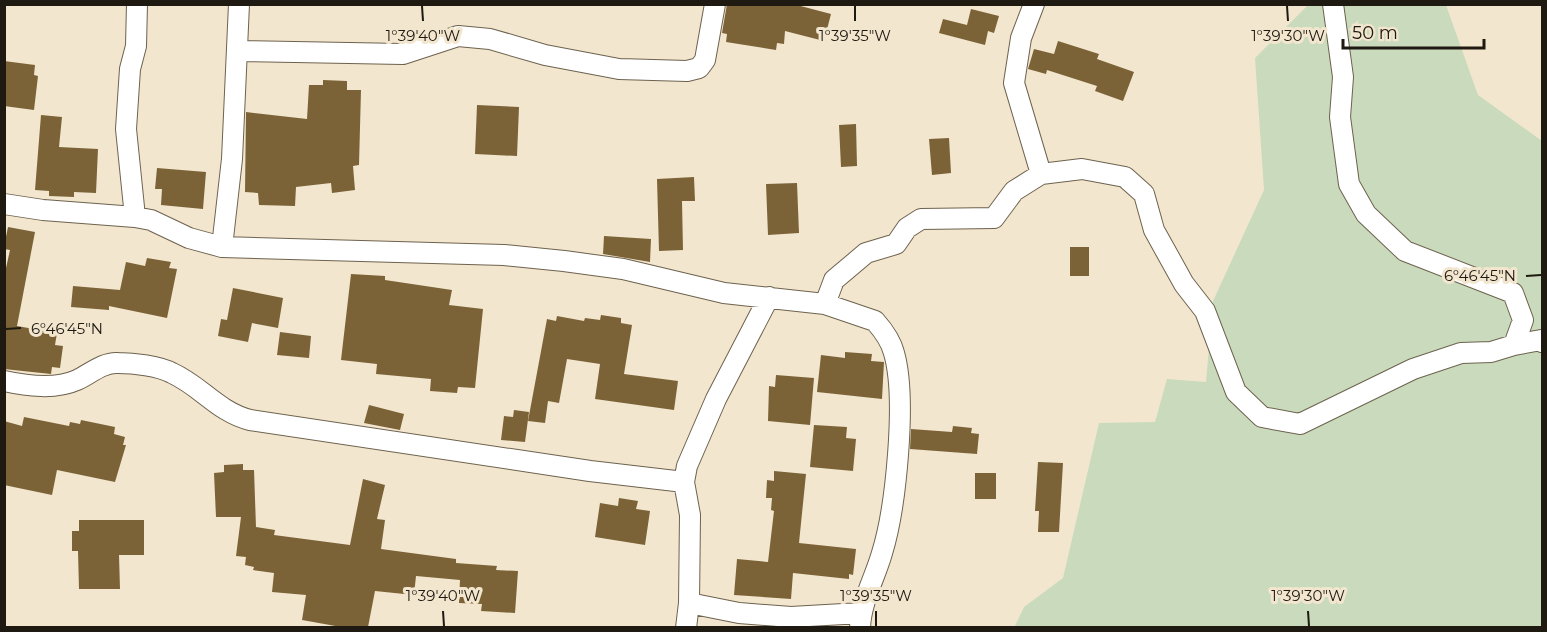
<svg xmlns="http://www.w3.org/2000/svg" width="1547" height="632" font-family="Montserrat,sans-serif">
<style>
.green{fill:#c9dbbc}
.building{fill:#7b6337}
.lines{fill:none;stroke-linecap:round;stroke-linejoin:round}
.minor-casing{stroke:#6d624e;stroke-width:22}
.minor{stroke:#fff;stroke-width:20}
.ticks{fill:none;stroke:#1e1911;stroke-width:2}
.ticks-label{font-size:15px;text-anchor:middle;fill:#1e1911;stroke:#f3e6cf;stroke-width:6;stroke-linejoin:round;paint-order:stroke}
</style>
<rect width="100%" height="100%" fill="#f3e6cf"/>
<path class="green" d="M1308,5H1446L1478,95L1542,141V627L1014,628L1024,607L1063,578L1099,423L1155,422L1167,379L1206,382L1213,301L1264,190L1255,58Z"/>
<path class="building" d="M727,4H793L831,14L824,41L785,31L784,44L777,43L776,50L726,42L727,34L722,33Z
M971,9L999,16L994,33L988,31L985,45L939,33L943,19L967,25Z
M1058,41L1099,54L1097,59L1134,72L1123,101L1095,91L1097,86L1047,70L1046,74L1028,69L1034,49L1054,54Z
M4,61L35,65L34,75L38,76L34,110L4,106Z
M323,80L347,81V90H361L359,165L353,166L355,190L332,193L331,183L296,187L295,206L259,205L258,193L245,192L246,112L307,119L309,85H323Z
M477,105L519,107L517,156L475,154Z
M41,115L62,117L59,147L98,149L96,193L74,192V197L49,196V191L35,190Z
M856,124L857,166L841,167L839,125Z
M949,138L951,173L932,175L929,139Z
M157,168L206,172L203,209L161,205L162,189H155Z
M694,177L695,201H682L683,250L659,251L657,179Z
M797,183L799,233L768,235L766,184Z
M8,227L35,232L17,326L57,333L55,345L63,346L60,368L52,367L51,374L4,369V277L10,250L4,249V246Z
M604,236L651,239L650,262L603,254Z
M1070,247H1089V276H1070Z
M147,258L171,262L169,268L177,269L167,318L109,306V310L71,307L73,286L120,290L126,262L145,266Z
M351,274L385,276V280L452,290L449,305L483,309L475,388L458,387L457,393L430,391L431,379L376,374L377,364L341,360Z
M233,288L283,298L278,328L252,323L248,342L218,336L221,319L227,320Z
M601,315L621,318V323L632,325L624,374L678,381L674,410L595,399L600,364L567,359L559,403L548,401L545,423L528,421L547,319L556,321L557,316L584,321L585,318L600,320Z
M280,332L311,336L309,358L277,355Z
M845,352L872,354L871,361L884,362L882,399L817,392L821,355L845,358Z
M776,375L814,378L810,425L768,421L769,386L775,387Z
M369,405L404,414L400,430L364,423Z
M514,410L529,412L525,442L501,440L504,416L513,417Z
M24,417L69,426L70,422L80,424L81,420L115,427L114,434L125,437L123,445H126L115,482L57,470L52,495L4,485V421L22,426Z
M814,425L847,427L846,438L856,439L853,471L810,467Z
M953,426L972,428L971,433L979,434L977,454L910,449L911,429L952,432Z
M1038,462L1063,463L1059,532H1038L1039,511H1035Z
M243,464V470H254L256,527L275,530L274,535L350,545L363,479L385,485L377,519L385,520L381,549L456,559V563L497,566L496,570L518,571L515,613L481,611L482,604L459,603L460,580L416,576L414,595L375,591L368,627H341L302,620L306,595L272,592L274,573L253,570L254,567L245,565L246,557L236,556L241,517H216L214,473L224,472V465Z
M774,471L806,474L799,543L856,549L853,575L849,574V579L793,573L791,599L734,595L737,559L768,562L774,511L771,510L772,498H766L767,480L774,481Z
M975,473H996V499H975Z
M619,498L638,501L636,509L650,511L645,545L595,537L600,503L618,506Z
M79,520H144V555H119L120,589H79L78,551H72V531H79Z"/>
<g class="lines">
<g class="minor-casing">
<path id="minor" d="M1034,4L1021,38L1014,83L1041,174
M238,51L403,54L458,36L490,39L545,55L619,69L687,71L699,68L705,60L715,4
M4,204L43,210L135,217L151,220L189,238L222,247L504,255L564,261L623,269L724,293L825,304L875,321C883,330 891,341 894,353C907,398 896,508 882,553C875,578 861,601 860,628
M135,217L126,129L130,69L136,46L137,4
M222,247L232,159L239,4
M825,304L834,280L866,253L896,244L907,228L921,219L994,218L1014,191L1041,174L1082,169L1125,177L1144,194L1154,230L1184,284L1205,311L1236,392L1262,417L1300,424L1413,369L1461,353L1491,352L1514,345L1523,320L1513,293L1405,251L1366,214L1349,184L1340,117L1343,77L1333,4
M1514,345L1541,340L1542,342
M4,381C27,386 55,390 77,380C90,374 103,362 118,363C134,363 159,366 172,373C201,386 218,412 250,420L590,471L684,482
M689,603L690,515L684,482L687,466L716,399L769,297
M686,628L689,603L739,613L791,617L861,613"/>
</g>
<use href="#minor" class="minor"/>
</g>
<path class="ticks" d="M422,6L423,21M855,6V21M1287,6L1288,21M1526,276L1541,275M6,329L21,328M443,611L444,626M876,611V626M1308,611L1309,626"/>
<g class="ticks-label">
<text x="423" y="41">1°39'40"W</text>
<text x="855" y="41">1°39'35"W</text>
<text x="1288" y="41">1°39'30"W</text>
<text x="1480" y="281">6°46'45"N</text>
<text x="67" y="334">6°46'45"N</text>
<text x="443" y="601">1°39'40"W</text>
<text x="876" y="601">1°39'35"W</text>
<text x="1308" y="601">1°39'30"W</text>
</g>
<rect width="1547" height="632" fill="none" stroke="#1e1911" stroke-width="12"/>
<path d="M1343 39v9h141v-9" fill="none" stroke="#1e1911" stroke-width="3"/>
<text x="1352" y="39" font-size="18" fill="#1e1911" stroke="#f3e6cf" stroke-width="4.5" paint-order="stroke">50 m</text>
</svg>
